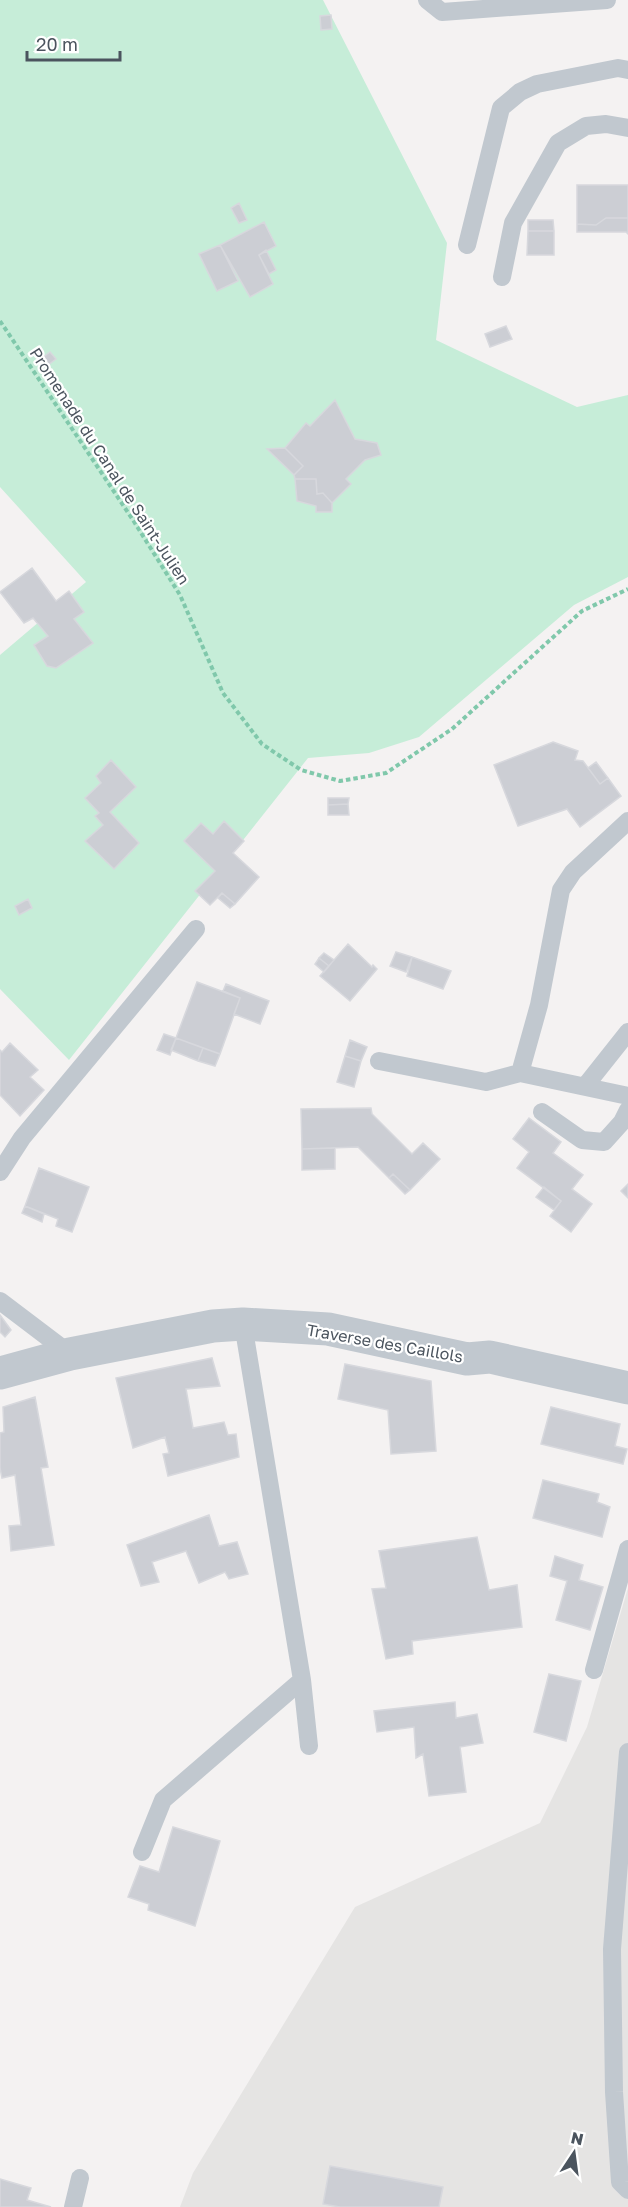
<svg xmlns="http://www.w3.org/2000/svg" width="628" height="2207" font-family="'Golos Text',sans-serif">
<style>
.education{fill:#e5e4e3}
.green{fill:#c6edd8}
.building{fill:#ccced4;stroke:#d7d8dd;stroke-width:1.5}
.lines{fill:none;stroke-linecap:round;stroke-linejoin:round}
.path{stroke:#80c8ab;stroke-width:4;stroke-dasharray:4.5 3;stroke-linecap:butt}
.service{stroke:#c1c8cf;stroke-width:18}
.minor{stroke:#c1c8cf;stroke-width:33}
.labels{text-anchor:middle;stroke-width:4.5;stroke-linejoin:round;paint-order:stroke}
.street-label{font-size:16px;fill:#4b545e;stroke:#fff}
</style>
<rect width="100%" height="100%" fill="#f4f2f2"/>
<path class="education" d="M628,1588V2207H180L193,2173L355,1907L540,1823L587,1727Z"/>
<path class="green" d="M0,0H323L447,243L436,340L577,407L628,395V577L574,605L419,737L369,753L308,758L69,1060L0,989V655L86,582L0,487Z"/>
<path class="building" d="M331,15L332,29L321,30L320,16Z
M577,185H628V218H606L596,225L577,224Z
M239,203L247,220L239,223L231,208Z
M606,218H628V234L626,232H577V224L596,225Z
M528,220H553L554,231H528Z
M264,222L276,246L259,255L273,284L250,297L220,245Z
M528,231H554V255H527Z
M220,245L238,281L217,291L199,254Z
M266,250L276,270L269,274L259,255Z
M506,326L512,339L490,347L485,334Z
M50,352L56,359L48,365L42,358Z
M335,400L355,439L377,443L381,455L365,460L346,479L351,484L332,503L323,493L317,494L316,479H295L294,475L303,466L285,448L306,423L310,426Z
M285,448L303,466L294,475L267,449Z
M295,479H316L317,494L323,493L332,503V512H316V506L297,501Z
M32,568L56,601L69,591L84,612L74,619L93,643L56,668L47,666L34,645L48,636L33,618L24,623L0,592Z
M553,742L578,751L575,760L583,761L600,784L608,778L621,796L580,827L567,809L518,826L494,765Z
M111,760L136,787L110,812L139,843L114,869L85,841L103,825L95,816L99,813L85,798L101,783L96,776Z
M596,762L608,778L600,784L588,768Z
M328,798H349L348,804L328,805Z
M348,804L349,815H328V805Z
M224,821L244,841L233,853L259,877L235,904L222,893L210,905L195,891L215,871L184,841L201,823L213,834Z
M222,893L235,904L230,908L218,898Z
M28,899L32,908L19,915L15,906Z
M348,944L372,967L373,965L377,969L350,1001L320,976Z
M396,952L412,957L406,972L390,966Z
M324,953L334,960L329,966L319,958Z
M412,957L451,971L443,989L407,976Z
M319,958L329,966L324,972L315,964Z
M197,982L240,998L220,1054L176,1038Z
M226,984L269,1001L260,1024L234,1014L240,998L223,991Z
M164,1034L176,1038L170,1055L157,1050Z
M176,1038L203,1048L198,1061L171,1050Z
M350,1040L367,1047L361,1061L345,1056Z
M10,1043L38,1070L30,1077L44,1090L20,1116L0,1095V1050L2,1052Z
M203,1048L220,1054L215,1066L198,1061Z
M345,1056L361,1061L354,1087L337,1082Z
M371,1108L372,1114L412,1154L423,1143L440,1159L410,1190L393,1174L389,1178L358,1147L302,1149L301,1109Z
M529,1118L561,1142L553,1153L583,1175L572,1189L592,1204L571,1232L550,1216L561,1201L517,1168L529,1152L513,1139Z
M335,1148V1169L302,1170V1149Z
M39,1168L89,1187L72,1232L56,1226L58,1219L25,1206Z
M393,1174L410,1190L405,1194L389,1178Z
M628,1184V1198L621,1191Z
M544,1187L561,1201L554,1210L536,1197Z
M25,1206L44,1214L42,1222L22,1213Z
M0,1315L11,1330L5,1337L0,1332Z
M212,1358L220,1386L186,1389L193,1428L224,1422L228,1435L236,1434L239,1457L168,1476L163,1454L169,1453L165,1437L133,1448L116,1378Z
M345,1364L431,1381L436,1451L391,1454L388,1410L338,1399Z
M35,1397L48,1467L41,1468L54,1545L11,1551L9,1526L21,1525L15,1475L2,1478L0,1468V1433L4,1432L3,1407Z
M551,1407L620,1424L615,1446L627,1449L623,1464L541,1444Z
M543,1480L599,1494L597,1502L610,1507L602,1537L533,1518Z
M209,1515L219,1546L237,1542L248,1574L229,1579L225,1572L199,1583L186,1551L152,1562L159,1582L141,1586L127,1545Z
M477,1537L489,1590L517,1585L522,1627L412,1641L413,1654L386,1659L372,1589L386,1588L379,1551Z
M555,1556L583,1565L579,1580L603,1587L590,1630L556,1620L567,1581L550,1576Z
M549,1674L581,1681L566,1741L534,1732Z
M455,1702L456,1718L477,1714L483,1743L460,1747L466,1792L429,1796L423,1754L416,1758L414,1727L377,1732L374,1711Z
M173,1827L220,1841L195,1926L148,1910L149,1904L128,1897L140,1866L159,1872Z
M330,2166L443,2187L439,2207H340L323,2204Z
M0,2179L31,2188L27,2200L51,2207H0Z"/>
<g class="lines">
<path class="path" d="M0,321L133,520L180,595L223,693L262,744L301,770L340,781L386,773L452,729L582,611L628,589"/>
<path class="service" d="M427,0L442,12L607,0
M467,245L501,108L520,92L537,84L618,68L628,70
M502,277L513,223L558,143L586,126L606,124L628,128
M379,1061L486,1082L520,1073L628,1096
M520,1073L539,1005L561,890L573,872L628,821
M586,1085L628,1032
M542,1112L582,1140L604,1142L622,1122L628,1110
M0,1172L22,1138L196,929
M0,1301L70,1354
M243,1324L302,1680L309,1746
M594,1670L628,1549
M628,1752L612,1949L614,2092L620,2182L628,2190
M142,1852L163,1800L302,1680
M73,2207L80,2178"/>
<path class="minor" d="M0,1373L70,1354L213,1326L243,1324L328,1329L467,1359L490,1357L628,1388"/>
</g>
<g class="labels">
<g class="street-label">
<text transform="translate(110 466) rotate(57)" y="6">Promenade du Canal de Saint-Julien</text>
<text transform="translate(385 1343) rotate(10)" y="6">Traverse des Caillols</text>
</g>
</g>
<g transform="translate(574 2153) rotate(13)" stroke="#ffffff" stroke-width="4.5" paint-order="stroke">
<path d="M0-4.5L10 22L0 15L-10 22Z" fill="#4b545e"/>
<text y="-9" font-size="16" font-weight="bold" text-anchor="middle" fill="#4b545e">N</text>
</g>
<path d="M27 51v9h93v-9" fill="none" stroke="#4b545e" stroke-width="3"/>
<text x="36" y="51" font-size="18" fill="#4b545e" stroke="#ffffff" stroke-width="4.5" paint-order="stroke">20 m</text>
</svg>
